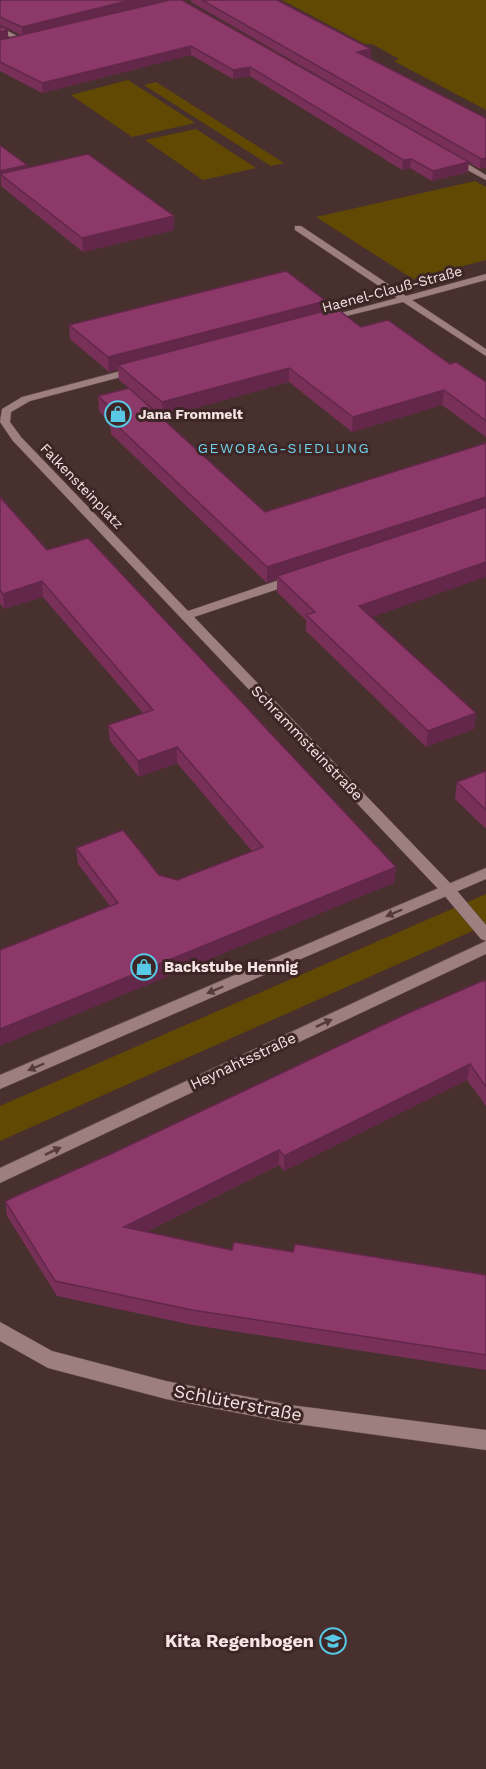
<svg xmlns="http://www.w3.org/2000/svg" width="486" height="1769" font-family="'Work Sans',sans-serif">
<style>
.green{fill:#614903}
.lines{fill:none;stroke-linecap:round;stroke-linejoin:round}
.street-casing{stroke:#614c4c;stroke-width:1}
.secondary-casing{stroke:#614c4c;stroke-width:1}
.street{fill:#9c7f7e;fill-rule:evenodd}
.secondary{fill:#9c7f7e;fill-rule:evenodd}
.wall{fill:#783059}
.shaded-wall{fill:#622749}
.building{fill:#8c3868;stroke:#622749;stroke-width:1.5}
.oneway{fill:#553c3b}
.labels{text-anchor:middle;stroke-width:6;stroke-linejoin:round;paint-order:stroke}
.far-street-label{font-size:14px;fill:#f5e4e3;stroke:#3d2625}
.far-poi-label{font-size:14px;font-weight:bold;fill:#f5e4e3;stroke:#3d2625;text-anchor:start}
.far-neighbourhood-label{font-size:14px;letter-spacing:1.5px;fill:#6fd3ec;stroke:#3d2625}
.street-label{font-size:15px;fill:#f5e4e3;stroke:#3d2625}
.poi-label{font-size:15px;font-weight:bold;fill:#f5e4e3;stroke:#3d2625;text-anchor:start}
.near-street-label{font-size:18px;fill:#f5e4e3;stroke:#3d2625}
.near-poi-label{font-size:18px;font-weight:bold;fill:#f5e4e3;stroke:#3d2625;text-anchor:end}
</style>
<rect width="100%" height="100%" fill="#48302f"/>
<path class="green" d="M282,0H486V110L394,61L399,59L372,44H365Z
M128,80L195,123L132,137L71,95Z
M156,82L284,163L271,166L144,85Z
M196,129L256,168L203,180L145,140Z
M475,181L486,187V260L413,279L316,217Z
M486,894V925L0,1141V1106Z"/>
<g class="lines">
<g class="street-casing">
<path id="street" d="M0,27L23,39L25,40L19,41L0,32Z
M447,155H453L486,175V180L447,159Z
M295,226H301L406,296L486,274V280L412,300L486,349V356L403,302L322,322V318L397,298L295,230Z
M136,367L141,370L140,372L30,401L11,412L10,422L21,437L188,611L291,576H299V582L194,617L453,886L486,925V941L481,939L443,894L13,441L0,422L2,409L22,397Z"/>
</g>
<g class="secondary-casing">
<path id="secondary" d="M486,868V879L0,1089V1075Z
M486,941V954L0,1183V1168Z
M0,1322L52,1351L166,1381L290,1405L486,1430V1450L290,1423L166,1399L48,1368L0,1341Z"/>
</g>
<use href="#street" class="street"/>
<use href="#secondary" class="secondary"/>
</g>
<path class="wall" d="M0,0H165L66,25L170,0L468,172L432,181L410,168L402,170L250,76L233,79L191,55L42,93L0,71V26L8,38L21,35L1,25L0,26Z
M191,0H277L371,49V58H370L486,118L480,169L191,2Z
M0,145L27,165V167L174,216V230L83,252L1,186Z
M325,311L361,327L450,364L486,382V437L442,405L352,432L289,382L163,417L135,393L372,617L476,713L474,729L426,747L306,631V620L277,592V579L267,583L111,434L110,423L99,411L98,396L129,388L119,380L118,369L109,372L70,339L69,325Z
M0,497L47,550L396,867L394,883L110,906L78,864L76,848L177,880L252,851L177,763L139,777L110,741L108,725L143,713L43,597L4,609L0,603Z
M486,771V828H485L455,799L457,782Z
M486,981V1106L467,1080L284,1171L279,1165L146,1232L232,1250L293,1252L486,1275V1370L193,1325L57,1296L7,1216L5,1201L113,1153Z"/>
<path class="shaded-wall" d="M131,0H165L22,36V27Z
M8,30V38L0,41V32Z
M191,46V55L42,93V83Z
M371,49V58L357,60V52Z
M250,67V76L233,79V70Z
M486,158V168L480,169L481,159Z
M411,159L410,168L402,170L403,160Z
M469,162L468,172L432,181L433,171Z
M27,165L28,178L0,174V171Z
M174,216V230L83,252L82,238Z
M326,301L325,315L118,365V369L109,372L108,357Z
M289,368V382L163,417L162,402Z
M444,390L442,405L352,432L353,417Z
M486,497V512L277,576V579L267,583V567Z
M486,562V577L358,622L359,606Z
M42,581L43,597L4,609L3,594Z
M476,713L474,729L426,747L428,731Z
M177,747V763L139,777L138,761Z
M396,867L394,883L0,1046V1029Z
M470,1064L467,1080L284,1171V1156Z
M279,1150V1165L125,1242L124,1227Z"/>
<path class="building" d="M0,0H131L22,27L0,17Z
M170,0H182L469,162L433,171L411,159L403,160L250,67L233,70L191,46L42,83L0,62V40Z
M202,0H277L371,49L357,52L486,118V158L481,159Z
M0,26L8,30L0,32Z
M0,145L27,165L0,171Z
M88,154L174,216L82,238L0,174Z
M286,271L326,301L108,357L69,325Z
M336,308L361,327L388,320L450,364L456,362L486,382V421L444,390L353,417L289,368L162,402L118,365Z
M129,388L265,512L486,443V497L267,567L110,419L119,416L98,396Z
M0,497L47,550L88,538L396,867L0,1029V950L118,903L76,848L123,830L159,875L177,880L263,847L177,747L138,761L108,725L153,710L42,581L3,594L0,590Z
M486,507V562L359,606L476,713L428,731L306,615L315,612L277,576Z
M486,771V810L457,782Z
M482,981H486V1087L470,1064L284,1156L279,1150L124,1227L232,1250L234,1242L293,1252L295,1244L486,1275V1355L192,1310L55,1281L5,1201L113,1153L404,1015Z"/>
<defs><path id="oneway-solid" d="M-6-.8H1V-3.2L6.5 0L1 3.2V.8H-6Z" transform="scale(1.5)"/></defs>
<g class="oneway">
<use href="#oneway-solid" transform="translate(394 913) rotate(157)"/>
<use href="#oneway-solid" transform="translate(215 990) rotate(157)"/>
<use href="#oneway-solid" transform="translate(324 1023) rotate(-25)"/>
<use href="#oneway-solid" transform="translate(36 1067) rotate(157)"/>
<use href="#oneway-solid" transform="translate(53 1151) rotate(-25)"/>
</g>
<defs>
<g id="shop-ring" transform="scale(1.35)"><circle r="9.5" fill="#3d2625" stroke="#58c8e4" stroke-width="1.5"/><path d="M-5-2.5h2.3a2.7 3.5 0 0 1 5.4 0H5L5.5 6h-11ZM-1.5-2.5h3a1.5 2.3 0 0 0-3 0Z" fill="#58c8e4"/></g>
<g id="school-ring" transform="scale(1.35)"><circle r="9.5" fill="#3d2625" stroke="#58c8e4" stroke-width="1.5"/><path d="M0-5L7-2L0 1L-7-2ZM-4 1L0 2.5L4 1V4Q0 6-4 4Z" fill="#58c8e4"/></g>
</defs>
<g fill-rule="evenodd">
<use href="#shop-ring" x="118" y="414"/>
<use href="#shop-ring" x="144" y="967"/>
<use href="#school-ring" x="333" y="1641"/>
</g>
<g class="labels">
<g class="far-street-label">
<text transform="translate(392 289) rotate(-15)" y="5">Haenel-Clauß-Straße</text>
<text transform="translate(82 486) rotate(46)" y="5">Falkensteinplatz</text>
</g>
<g class="far-poi-label">
<text x="138" y="419">Jana Frommelt</text>
</g>
<g class="far-neighbourhood-label">
<text x="284" y="453">GEWOBAG-SIEDLUNG</text>
</g>
<g class="street-label">
<text transform="translate(307 743) rotate(46)" y="5">Schrammsteinstraße</text>
<text transform="translate(243 1061) rotate(-25)" y="5">Heynahtsstraße</text>
</g>
<g class="poi-label">
<text x="164" y="972">Backstube Hennig</text>
</g>
<g class="near-street-label">
<text transform="translate(238 1403) rotate(11)" y="6">Schlüterstraße</text>
</g>
<g class="near-poi-label">
<text x="314" y="1647">Kita Regenbogen</text>
</g>
</g>
</svg>
